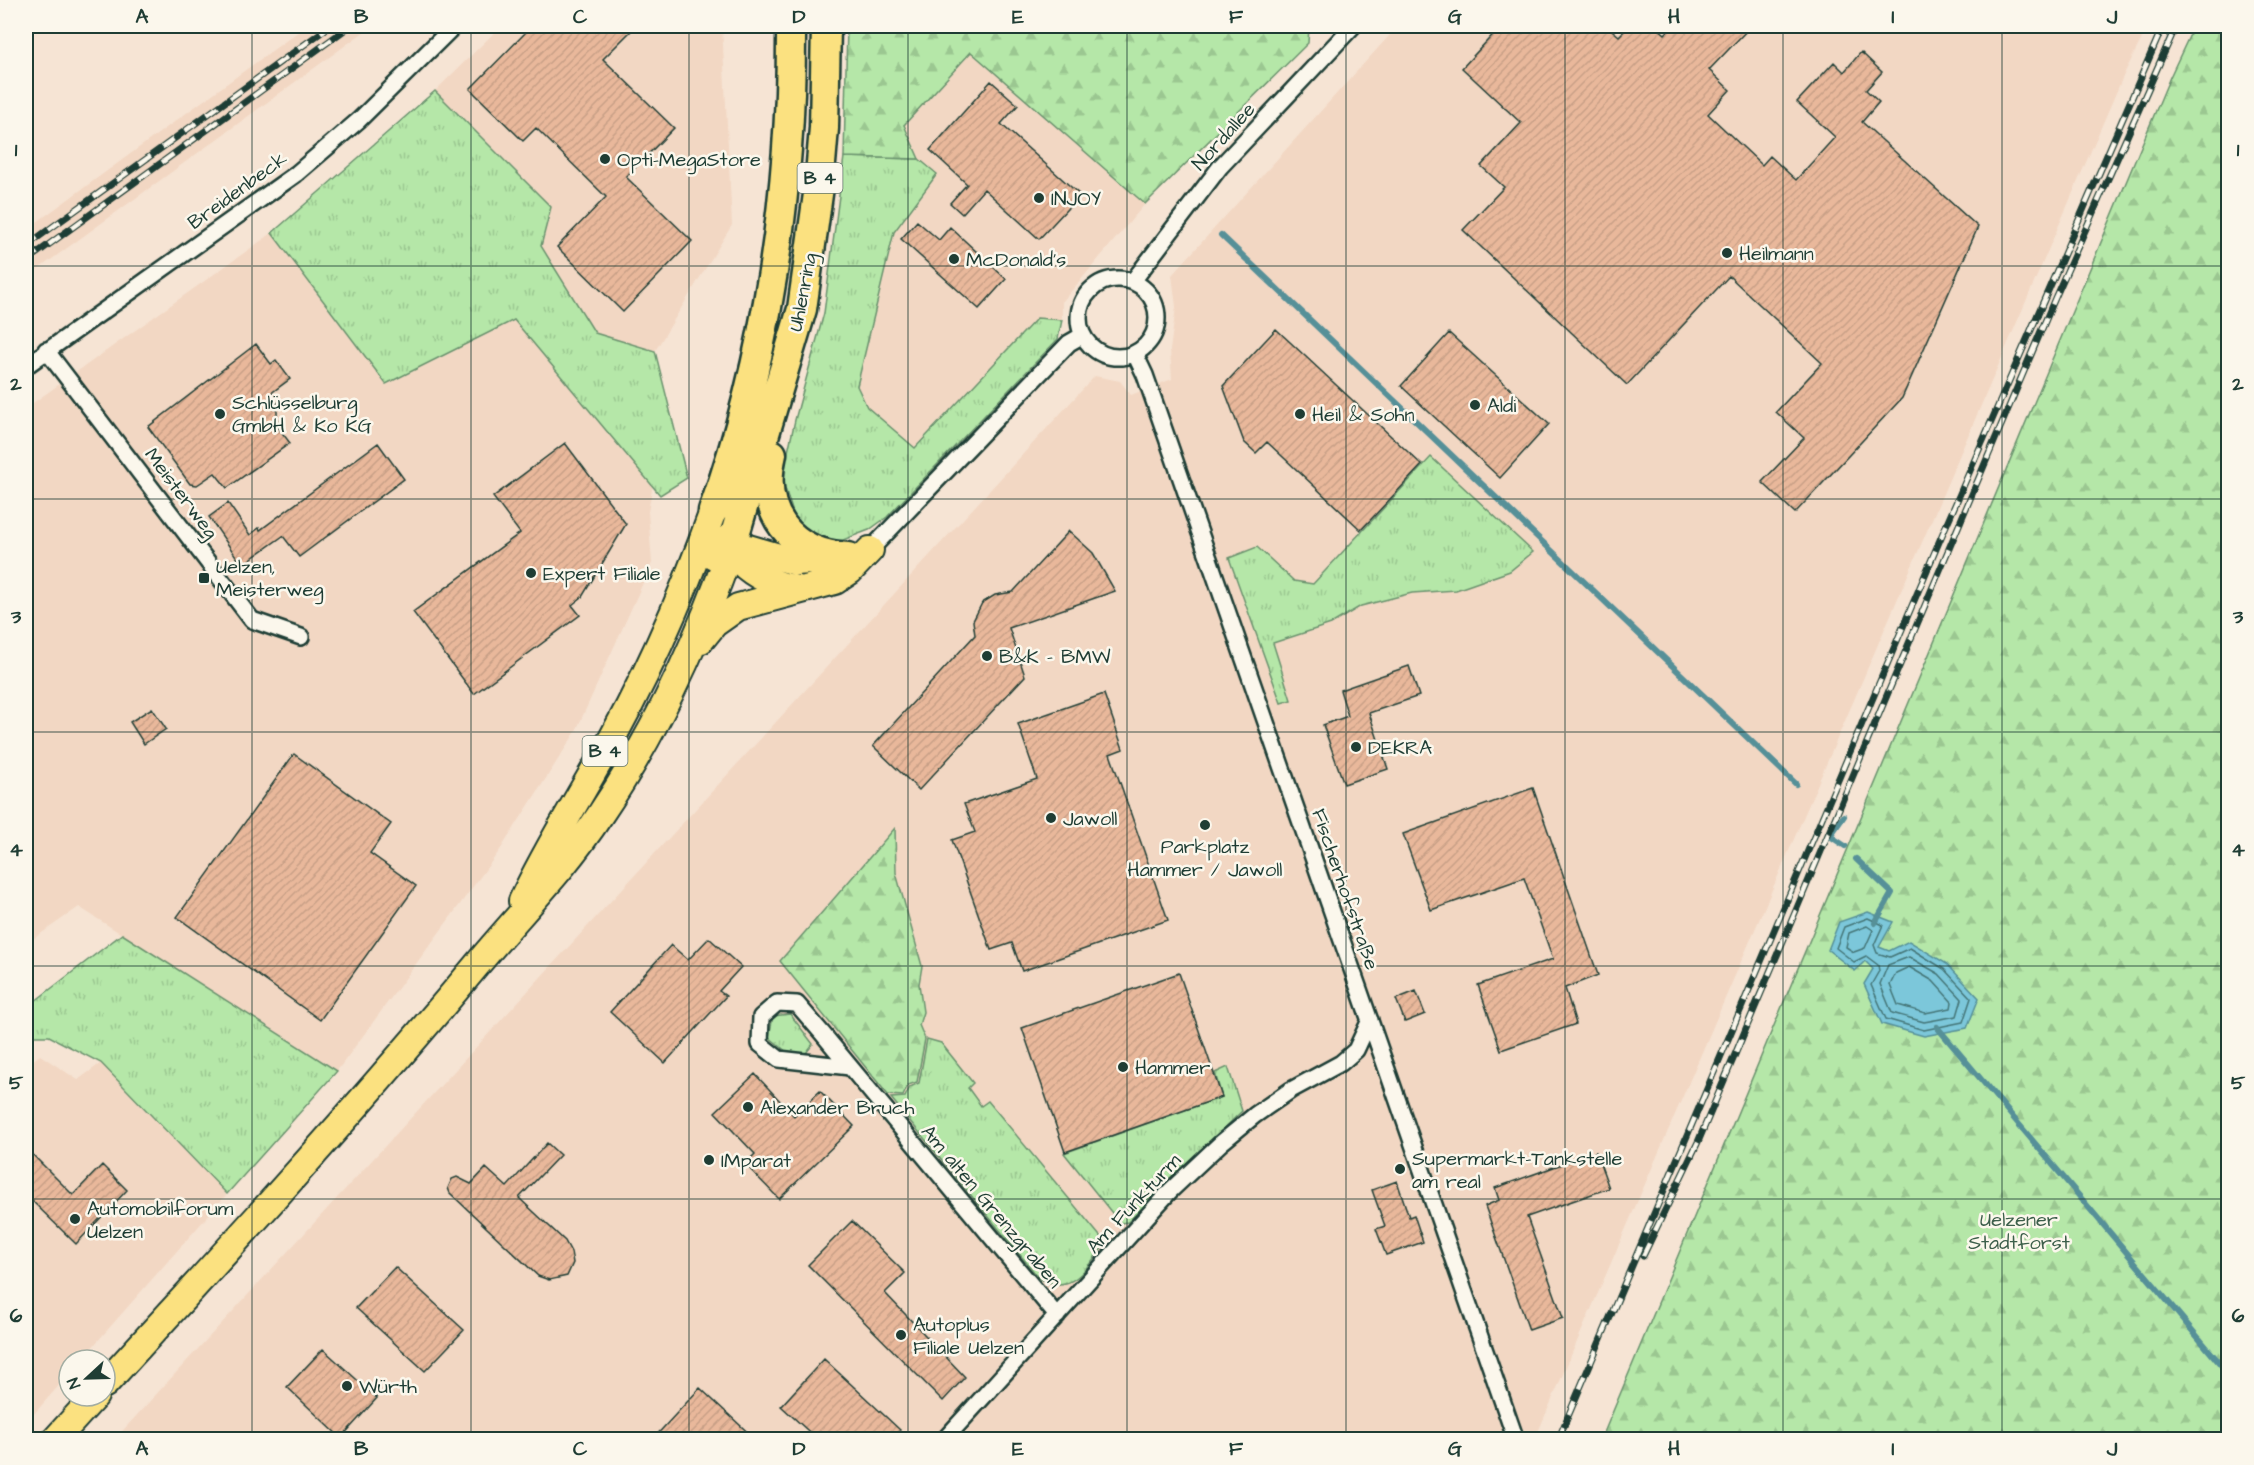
<svg xmlns="http://www.w3.org/2000/svg" width="2254" height="1465" font-family="'Architects Daughter',sans-serif">
<style>
.built{fill:#f2d7c3}
.grass{fill:url(#grass-tufts);stroke:#6a926e;stroke-width:1.5}
.forest{fill:url(#forest-firs);stroke:#6a926e;stroke-width:1.5}
.water{fill:#7bc7da;stroke:#569098;stroke-width:1.5}
.lines{fill:none;stroke-linecap:round;stroke-linejoin:round}
.shore{stroke:#447476;stroke-width:1.5}
.stream{stroke:#569098;stroke-width:6}
.building{fill:url(#building-hatch);stroke:#1f3d34;stroke-width:1.5}
.street-casing{stroke:#1f3d34;stroke-width:20}
.primary-casing{stroke:#1f3d34;stroke-width:30}
.highway-casing{stroke:#1f3d34;stroke-width:33}
.street{stroke:#fbf7ec;stroke-width:15}
.primary{stroke:#fbe180;stroke-width:26}
.highway{stroke:#fbe180;stroke-width:28}
.rail-casing{stroke:#1f3d34;stroke-width:7}
.rail{stroke:#fbf7ec;stroke-width:4.5;stroke-dasharray:14;stroke-linecap:butt}
.grid{fill:none;stroke:#1f3d34;stroke-width:1.5;stroke-opacity:0.55}
.poi-dot{fill:#1f3d34;stroke:#fbf7ec;stroke-width:2}
.labels{text-anchor:middle;stroke-width:5;stroke-linejoin:round;paint-order:stroke}
.shield{fill:#fbf7ec;stroke:#61756b;stroke-width:1.5}
.shield-label{font-size:18px;font-weight:bold;fill:#1f3d34}
.street-label{font-size:20px;fill:#1f3d34;stroke:#fbf7ec}
.poi-label{font-size:20px;fill:#1f3d34;stroke:#fbf7ec;text-anchor:start}
.park-label{font-size:20px;fill:#3d5f4b;stroke:#fbf7ec}
.neatline{fill:none;stroke:#1f3d34;stroke-width:2}
.grid-label{font-size:20px;text-anchor:middle;font-weight:bold;fill:#1f3d34}
</style>
<defs>
<pattern id="grass-tufts" width="24" height="20" patternUnits="userSpaceOnUse" patternTransform="scale(1.5)"><rect width="24" height="20" fill="#b5e7a8"/><path d="M3 7l-1-3M5 7V3M7 7l1-3M15 17l-1-3M17 17v-4M19 17l1-3" fill="none" stroke="#9bc791"/></pattern>
<pattern id="forest-firs" width="22" height="20" patternUnits="userSpaceOnUse" patternTransform="scale(1.5)"><rect width="22" height="20" fill="#b5e7a8"/><path d="M5 1l3.5 6h-7zM16 11l3.5 6h-7z" fill="#9bc791"/></pattern>
<pattern id="building-hatch" width="6" height="6" patternUnits="userSpaceOnUse" patternTransform="scale(1.5)"><rect width="6" height="6" fill="#e9b89b"/><path d="M-1 1l2-2M0 6l6-6M5 7l2-2" fill="none" stroke="#c79f86"/></pattern>
</defs>
<rect width="100%" height="100%" fill="#f6e4d4"/>
<filter id="ink" filterUnits="userSpaceOnUse"><feTurbulence type="fractalNoise" baseFrequency=".0167" numOctaves="2"/><feDisplacementMap in="SourceGraphic" scale="12" xChannelSelector="R" yChannelSelector="G"/><feConvolveMatrix kernelMatrix="1 2 1 2 8 2 1 2 1" color-interpolation-filters="sRGB"/></filter>
<g filter="url(#ink)">
<path class="built" d="M306,26H372L26,278V230Z
M501,26H722L732,225L655,351L595,333L541,246L551,207L435,91Z
M1398,26H2148L2125,72L1535,1439L114,1440L1095,376L1120,381L1131,395L1172,379L1170,350L1176,307L1172,275Z
M971,51L1145,204L1062,302V320L1037,318L915,448L867,407L857,386L894,232L937,174L919,159L904,125Z
M272,233L386,384L514,320L653,484L648,512L652,563L575,733L500,850L337,1071L79,907L26,944V408Z
M40,1055L78,1080L101,1063L227,1194L81,1360H69V1374L26,1423V1066Z"/>
<path class="grass" d="M435,91L551,207L541,246L595,333L655,351L687,478L660,495L514,320L386,384L272,233Z
M844,157L919,159L937,174L894,232L857,386L867,407L915,448L1037,318L1062,320L1058,339L887,517L869,530L843,540H823L807,533L795,519L782,479L795,420L824,313Z
M1431,457L1533,552L1510,571L1456,590L1412,593L1361,606L1331,624L1273,643L1291,700L1281,703L1229,558L1257,547L1294,581L1313,584Z
M122,934L337,1071L227,1194L101,1063L49,1036H26V1008Z
M790,1014L813,1044L806,1053H788L769,1037L773,1016Z
M927,1039L941,1043L973,1083L968,1088L981,1106L988,1101L1104,1241L1103,1247C1084,1270 1072,1296 1039,1278L891,1098L905,1097L910,1087L919,1083Z
M1228,1067L1242,1111L1128,1222L1120,1223L1064,1153L1222,1097L1215,1073Z"/>
<path class="forest" d="M847,26H1309L1308,43L1145,204L971,52L904,125L919,159L844,157Z
M2194,26H2228V1439L1601,1440L2170,77Z
M895,828L896,873L922,966L919,984L923,1012L919,1025L925,1039L917,1082L908,1085L903,1096L888,1095L780,961Z"/>
<path class="water" d="M1868,912L1893,922L1879,947L1889,951L1909,941L1947,964L1979,998L1967,1028L1924,1036L1882,1024L1864,984L1873,969L1865,961L1855,971L1828,950L1839,922Z"/>
<g class="lines">
<path class="shore" d="M1868,918L1883,925L1874,945L1877,953L1890,957L1910,948L1944,969L1971,998L1963,1022L1924,1030L1886,1019L1871,985L1879,971L1878,965L1866,956L1854,962L1836,948L1844,927Z
M1867,926L1873,930L1865,948L1854,952L1846,947L1849,933Z
M1909,957L1939,974L1962,999L1957,1016L1924,1022L1892,1013L1880,984L1888,965Z
M1909,967L1933,981L1952,1002L1951,1008L1925,1013L1898,1005L1890,985L1896,973Z"/>
<path class="stream" d="M1221,235L1796,784
M1844,816L1830,836L1845,846
M1856,859L1892,893L1875,923
M1937,1027L2228,1373"/>
</g>
<path class="building" d="M532,26H636L603,59L674,128L626,177L692,241L623,312L557,247L606,197L536,128L523,141L470,89Z
M1501,26H1506L1514,32L1520,26H1607L1619,36L1629,26H1656L1665,34L1673,26H1751L1709,70L1730,90L1708,114L1762,165L1770,156L1796,180L1835,137L1797,102L1834,62L1844,72L1861,52L1882,72L1866,90L1879,102L1862,122L1978,227L1902,398L1795,513L1762,482L1804,438L1776,412L1822,363L1729,276L1627,385L1463,230L1504,187L1481,166L1521,123L1462,68Z
M991,81L1018,105L1001,124L1080,195L1039,239L984,189L962,214L950,203L967,184L930,150Z
M917,221L939,240L950,227L1006,279L979,309L901,239Z
M1276,329L1422,465L1361,530L1267,442L1256,453L1244,442L1223,386Z
M1449,333L1549,424L1500,478L1401,386Z
M256,344L271,364L276,360L290,379L270,394L277,403V426L290,443L227,488L215,473L197,485L190,484L148,427Z
M378,443L404,479L299,557L283,536L242,565L209,517L228,503L250,535L259,528L260,530Z
M565,443L626,524L582,597L572,605L580,615L474,694L413,612L520,533L493,497Z
M1069,531L1093,553L1115,591L1009,628L1025,676L919,790L873,746L975,635L973,621L982,603L995,595L1013,592Z
M1409,666L1419,696L1369,713L1388,769L1344,784L1323,725L1348,716L1340,690Z
M1104,694L1123,749L1110,754L1168,920L1022,971L1012,943L991,950L952,840L975,832L964,804L1037,779L1018,724Z
M152,708L166,729L144,744L130,722Z
M294,754L391,824L370,853L416,886L320,1020L177,917Z
M1533,788L1598,975L1565,988L1576,1024L1501,1050L1478,985L1553,959L1524,878L1431,910L1403,834Z
M709,938L741,967L719,991L726,996L665,1063L610,1012L671,945L688,960Z
M1179,973L1222,1097L1065,1152L1022,1028Z
M1416,991L1425,1014L1405,1022L1396,999Z
M755,1074L794,1116L820,1091L854,1126L779,1199L745,1164L755,1154L715,1112Z
M547,1143L560,1155L519,1198L565,1241L571,1252L573,1263L567,1276L549,1280L538,1276L450,1193L448,1188L452,1179L457,1177L471,1184L486,1168L507,1187Z
M26,1148L73,1195L102,1165L127,1190L76,1244L26,1195Z
M1596,1152L1609,1188L1527,1217L1563,1318L1529,1330L1485,1206L1499,1200L1495,1188Z
M1397,1181L1409,1217L1414,1215L1423,1242L1386,1255L1376,1229L1385,1226L1372,1190Z
M852,1221L905,1273L885,1293L965,1377L943,1401L808,1265Z
M395,1267L464,1330L425,1371L356,1308Z
M323,1349L377,1398L341,1438L287,1387Z
M824,1359L900,1430L891,1440H818L781,1406Z
M700,1388L756,1440H652Z"/>
<g class="lines">
<g class="street-casing">
<path id="street" d="M1079 318a39 39 0 1 1 78 0a39 39 0 1 1-78 0Z
M1133,281L1220,167L1353,26
M46,350L252,620L301,637
M1135,354L1145,375L1516,1440
M26,366L296,174L359,120L454,26
M870,550L1069,343L1083,335
M850,1067L779,1059L760,1044L761,1017L777,1003L797,1004L822,1033L1057,1316
M944,1440L1170,1191L1221,1143L1255,1115L1291,1090L1341,1063L1356,1050L1370,1020"/>
</g>
<g class="primary-casing">
<path id="primary" d="M724,540C740,568 766,584 798,589
M714,556L748,548L796,562L841,559
M701,640L714,624L738,607L835,581L850,571L870,550
M522,901C544,854 571,811 597,765C644,684 682,598 713,511
M105,1384C231,1247 357,1109 476,966C518,915 564,870 600,815C655,734 697,643 730,551
M55,1440L95,1396"/>
</g>
<g class="highway-casing">
<path id="highway" d="M772,454C758,512 790,554 848,557
M713,511C768,357 792,189 791,26
M730,551L802,309L819,187L824,128L826,26"/>
</g>
<use href="#street" class="street"/>
<use href="#primary" class="primary"/>
<use href="#highway" class="highway"/>
<g class="rail-casing">
<path id="rail" d="M26,246L330,26
M26,261L350,26
M1643,1256L1698,1142L2055,298L2176,26
M1558,1440L1939,542L2163,26"/>
</g>
<use href="#rail" class="rail"/>
</g>
</g>
<path class="grid" d="M252,26V1440M471,26V1440M689,26V1440M908,26V1440M1127,26V1440M1346,26V1440M1565,26V1440M1783,26V1440M2002,26V1440M26,266H2228M26,499H2228M26,732H2228M26,966H2228M26,1199H2228"/>
<g class="poi-dot">
<circle cx="605" cy="159" r="6"/>
<circle cx="1039" cy="198" r="6"/>
<circle cx="1727" cy="253" r="6"/>
<circle cx="954" cy="259" r="6"/>
<circle cx="1475" cy="405" r="6"/>
<circle cx="220" cy="414" r="6"/>
<circle cx="1300" cy="414" r="6"/>
<circle cx="531" cy="573" r="6"/>
<rect x="198" y="572" width="12" height="12" rx="3"/>
<circle cx="987" cy="656" r="6"/>
<circle cx="1356" cy="747" r="6"/>
<circle cx="1051" cy="818" r="6"/>
<circle cx="1205" cy="825" r="6"/>
<circle cx="1123" cy="1067" r="6"/>
<circle cx="748" cy="1107" r="6"/>
<circle cx="709" cy="1160" r="6"/>
<circle cx="1400" cy="1169" r="6"/>
<circle cx="75" cy="1219" r="6"/>
<circle cx="901" cy="1335" r="6"/>
<circle cx="347" cy="1386" r="6"/>
</g>
<g class="labels">
<g class="shield">
<rect x="797.5" y="163" width="45" height="30" rx="4.5"/>
<rect x="582.5" y="736" width="45" height="30" rx="4.5"/>
</g>
<g class="shield-label">
<text x="820" y="184">B 4</text>
<text x="605" y="757">B 4</text>
</g>
<g class="street-label">
<text transform="translate(1223 136) rotate(-48)" y="7">Nordallee</text>
<text transform="translate(237 190) rotate(-36)" y="7">Breidenbeck</text>
<text transform="translate(802 292) rotate(-79)" y="7">Uhlenring</text>
<text transform="translate(182 493) rotate(53)" y="7">Meisterweg</text>
<text transform="translate(1346 889) rotate(71)" y="7">Fischerhofstraße</text>
<text transform="translate(1133 1203) rotate(-47)" y="7">Am Funkturm</text>
<text transform="translate(992 1206) rotate(50)" y="7">Am alten Grenzgraben</text>
</g>
<g class="poi-label">
<text x="617" y="166">Opti-MegaStore</text>
<text x="1051" y="205">INJOY</text>
<text x="1739" y="260">Heilmann</text>
<text x="966" y="266">McDonald's</text>
<text x="232" y="409">Schlüsselburg<tspan x="232" dy="23">GmbH &amp; Ko KG</tspan></text>
<text x="1487" y="412">Aldi</text>
<text x="1312" y="421">Heil &amp; Sohn</text>
<text x="216" y="573">Uelzen,<tspan x="216" dy="23">Meisterweg</tspan></text>
<text x="543" y="580">Expert Filiale</text>
<text x="999" y="663">B&amp;K - BMW</text>
<text x="1368" y="754">DEKRA</text>
<text x="1063" y="825">Jawoll</text>
<text x="1205" y="853" text-anchor="middle">Parkplatz<tspan x="1205" dy="23">Hammer / Jawoll</tspan></text>
<text x="1135" y="1074">Hammer</text>
<text x="760" y="1114">Alexander Bruch</text>
<text x="1412" y="1165">Supermarkt-Tankstelle<tspan x="1412" dy="23">am real</tspan></text>
<text x="721" y="1167">IMparat</text>
<text x="87" y="1215">Automobilforum<tspan x="87" dy="23">Uelzen</tspan></text>
<text x="913" y="1331">Autoplus<tspan x="913" dy="23">Filiale Uelzen</tspan></text>
<text x="359" y="1393">Würth</text>
</g>
<g class="park-label">
<text x="2019" y="1226">Uelzener<tspan x="2019" dy="23">Stadtforst</tspan></text>
</g>
</g>
<rect width="2254" height="1465" fill="none" stroke="#fbf7ec" stroke-width="66"/>
<g transform="translate(87 1378) rotate(248)"><circle r="28" fill="#fbf7ec" stroke="#a3ada2" stroke-width="1.5"/>
<path d="M0-4.5L10 22L0 15L-10 22Z" fill="#1f3d34"/>
<text y="-9" font-size="16" font-weight="bold" text-anchor="middle" fill="#1f3d34">N</text>
</g>
<rect x="33" y="33" width="2188" height="1399" class="neatline"/>
<g class="grid-label">
<text x="142" y="23">A</text>
<text x="361" y="23">B</text>
<text x="580" y="23">C</text>
<text x="799" y="23">D</text>
<text x="1018" y="23">E</text>
<text x="1236" y="23">F</text>
<text x="1455" y="23">G</text>
<text x="1674" y="23">H</text>
<text x="1893" y="23">I</text>
<text x="2112" y="23">J</text>
<text x="16" y="156">1</text>
<text x="2238" y="156">1</text>
<text x="16" y="390">2</text>
<text x="2238" y="390">2</text>
<text x="16" y="623">3</text>
<text x="2238" y="623">3</text>
<text x="16" y="856">4</text>
<text x="2238" y="856">4</text>
<text x="16" y="1089">5</text>
<text x="2238" y="1089">5</text>
<text x="16" y="1322">6</text>
<text x="2238" y="1322">6</text>
<text x="142" y="1455">A</text>
<text x="361" y="1455">B</text>
<text x="580" y="1455">C</text>
<text x="799" y="1455">D</text>
<text x="1018" y="1455">E</text>
<text x="1236" y="1455">F</text>
<text x="1455" y="1455">G</text>
<text x="1674" y="1455">H</text>
<text x="1893" y="1455">I</text>
<text x="2112" y="1455">J</text>
</g>
</svg>
